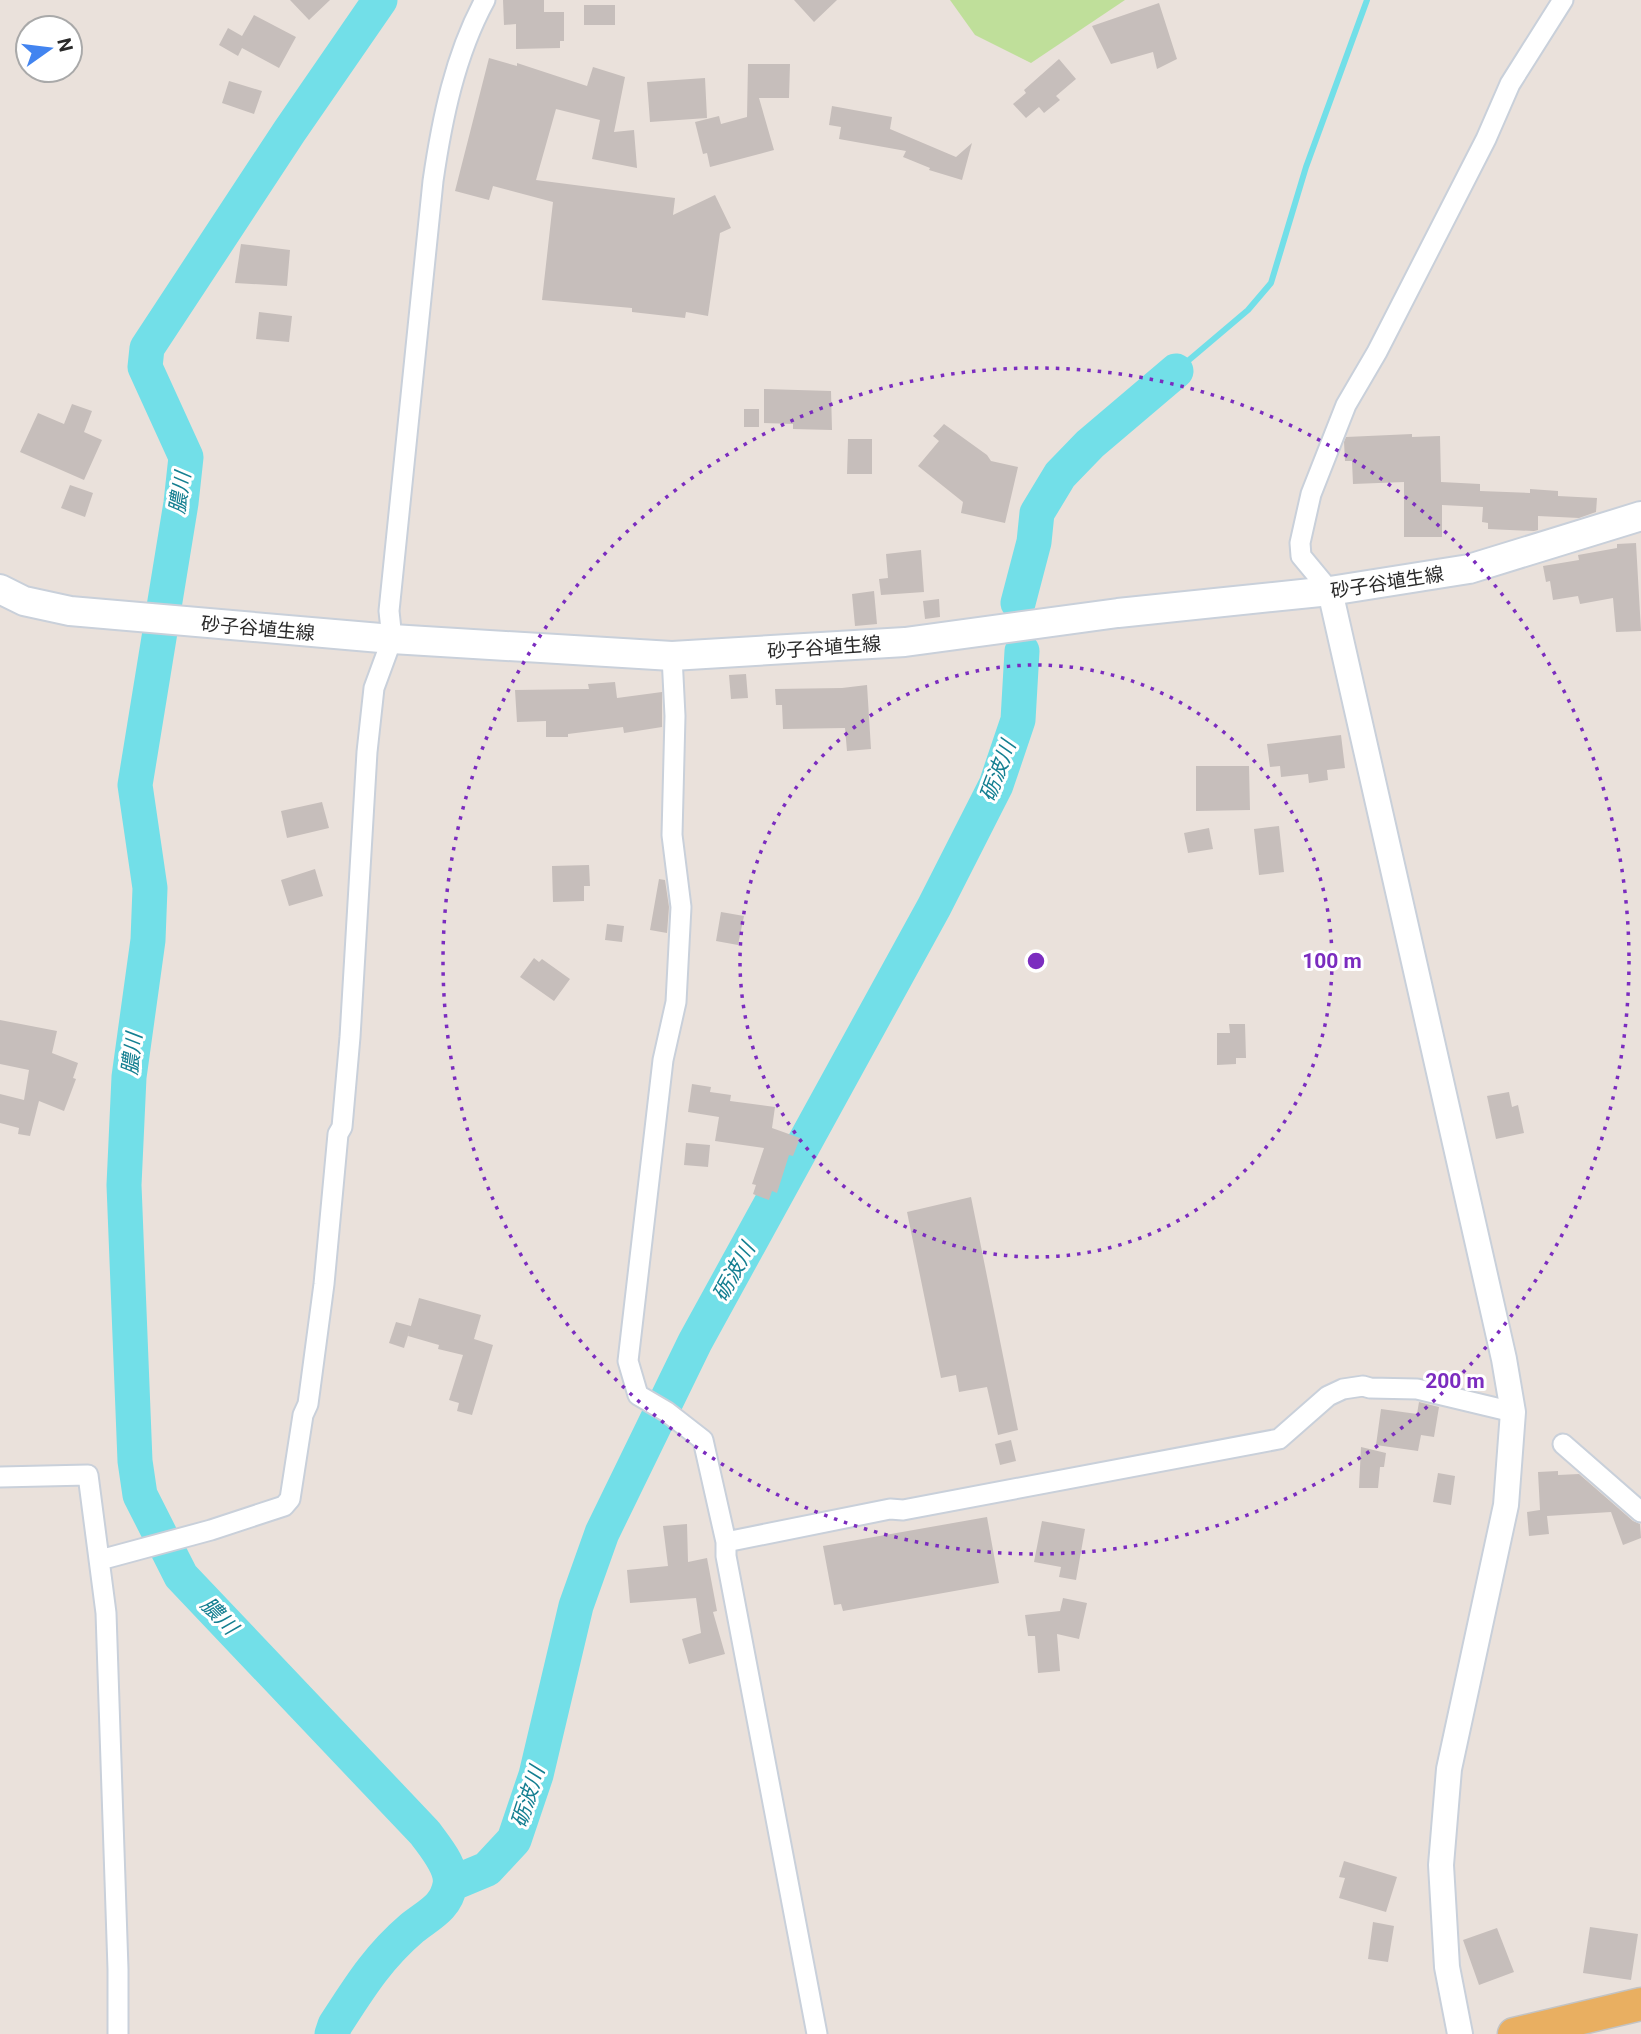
<svg xmlns="http://www.w3.org/2000/svg" width="1641" height="2034" font-family="Roboto,'Noto Sans JP',sans-serif">
<style>
.green{fill:#bfdf9a}
.lines{fill:none;stroke-linecap:round;stroke-linejoin:round}
.stream{stroke:#72dfe8;stroke-width:6}
.river{stroke:#72dfe8;stroke-width:35}
.building{fill:#c6bebb}
.minor-casing{stroke:#c9d0da;stroke-width:23}
.tertiary-casing{stroke:#c9d0da;stroke-width:28}
.secondary-casing{stroke:#c9d0da;stroke-width:32}
.primary-casing{stroke:#c3c3c3;stroke-width:35}
.minor{stroke:#fff;stroke-width:19}
.tertiary{stroke:#fff;stroke-width:24}
.secondary{stroke:#fff;stroke-width:28}
.primary{stroke:#e9af61;stroke-width:32}
.ring{fill:none;stroke:#7b2cbf;stroke-width:3.5;stroke-dasharray:3.5 7}
.labels{text-anchor:middle;stroke-width:6;stroke-linejoin:round;paint-order:stroke}
.street-label{font-size:19px;fill:#292929;stroke:#fff}
.water-label{font-size:21px;font-style:italic;fill:#147f91;stroke:#fff}
.centre{fill:#7b2cbf;stroke:#fff;stroke-width:3.5}
.ring-label{font-size:21px;text-anchor:middle;font-weight:bold;fill:#7b2cbf;stroke:#fff;stroke-width:6;stroke-linejoin:round;paint-order:stroke}
</style>
<rect width="100%" height="100%" fill="#eae1db"/>
<path class="green" d="M950,0H1125L1031,63L975,35Z"/>
<g class="lines">
<path class="stream" d="M1176,371L1248,310L1271,283L1306,167L1367,0"/>
<path class="river" d="M1018,603L1034,542L1037,513L1060,475L1090,444L1176,371
M451,1884L487,1869L514,1840L536,1775L576,1606L602,1533L695,1342L934,907L996,785L1018,720L1022,651
M332,2034L335,2025C359,1988 377,1958 412,1928C428,1915 446,1908 450,1885C453,1867 435,1847 425,1833L181,1576L140,1495L135,1461L124,1185L129,1077L148,940L150,888L135,785L181,503L186,457L145,367L147,348L289,132L380,0"/>
</g>
<path class="building" d="M290,0H330L309,20Z
M503,0H544V12H564V41H560V48L516,49V24L504,25Z
M794,0H837L814,22Z
M1159,3L1177,59L1157,69L1153,52L1111,64L1092,26Z
M584,5H615V25H584Z
M254,15L296,37L279,68L242,48L238,56L219,45L228,28L242,36Z
M489,58L517,66V63L587,86L593,67L625,77L614,132L634,130L637,168L592,159L600,120L556,109L536,180L675,198L673,215L715,195L731,228L720,233L708,316L686,312L685,318L632,312V308L542,300L553,202L493,186L489,200L455,191Z
M1059,59L1076,79L1056,96L1060,100L1044,113L1039,107L1026,118L1013,104L1026,93L1024,90Z
M748,64H790L789,98H759L774,150L710,167L707,153L703,154L695,122L719,116L721,124L747,117Z
M705,78L707,118L650,122L647,82Z
M229,81L262,91L254,114L222,103Z
M832,106L892,117L890,129L956,157L972,143L962,180L929,170L930,168L903,157L906,151L839,139L841,127L829,125Z
M241,244L290,250L287,286L235,283Z
M259,312L292,316L289,342L256,339Z
M764,389L831,391L832,430L793,429V424L764,423Z
M72,404L92,411L84,432L102,440L84,480L20,452L38,413L64,424Z
M744,409H759V427H744Z
M944,424L987,455L991,461L1018,467L1005,523L961,513L963,502L918,466L939,441L933,436Z
M1412,434V437L1440,436L1441,482L1480,484V491L1530,493V489L1558,491V496L1597,498L1596,512L1579,518L1538,516V530L1534,531L1488,529V523L1482,522L1483,507L1442,505V537H1404V482L1353,484L1352,461H1345L1344,442L1346,437Z
M848,439H872V474H847Z
M70,485L93,493L85,517L61,508Z
M1636,543L1641,631L1616,632L1613,598L1580,604L1578,596L1553,600L1550,581L1546,582L1543,566L1579,560L1578,555L1617,548V544Z
M921,550L924,592L881,595L879,579L888,578L886,554Z
M874,591L877,624L855,626L852,594Z
M939,599L940,617L925,619L923,601Z
M746,674L748,698L731,699L729,675Z
M615,682L617,698L662,692V727L624,733L623,727L568,734V737H546V721L517,722L515,690L589,689L588,684Z
M867,685L871,749L847,751L845,728L783,729L782,705H776L775,689L842,688Z
M1341,735L1345,768L1327,770L1328,780L1309,783L1308,774L1281,777L1280,766L1270,767L1267,744Z
M1196,766H1249L1250,810L1196,811Z
M322,802L329,828L287,838L281,811Z
M1279,826L1284,872L1259,875L1254,829Z
M1209,828L1213,849L1188,853L1184,833Z
M589,865L590,886H584V901L553,902L552,866Z
M315,869L323,896L289,906L281,880Z
M659,879L665,880L669,907L667,933L650,930Z
M721,912L744,916L738,945L716,941Z
M607,924L624,926L622,942L605,940Z
M534,958L539,962L542,959L570,979L554,1001L520,977Z
M0,1020L57,1031L52,1053L78,1063L73,1078L76,1079L64,1111L39,1101L30,1136L18,1134L19,1128L0,1123V1094L24,1100L29,1070L0,1064Z
M1229,1024H1245L1246,1058H1236V1064L1217,1065V1033H1230Z
M692,1084L711,1087L710,1092L731,1095L730,1101L775,1107L772,1128L800,1138L793,1156L789,1155L777,1193L772,1191L769,1200L753,1194L756,1185L752,1184L764,1148L715,1141L719,1117L688,1112Z
M1509,1092L1512,1107L1518,1105L1524,1133L1496,1139L1487,1096Z
M686,1143L710,1145L708,1167L684,1165Z
M971,1197L1018,1430L998,1435L987,1387L959,1392L956,1375L941,1378L907,1212Z
M419,1298L481,1315L474,1339L493,1345L472,1415L457,1411L459,1403L449,1400L463,1355L438,1349L439,1345L408,1336Z
M396,1322L411,1326L404,1348L389,1343Z
M1419,1402L1439,1407L1434,1437L1421,1435L1418,1451L1376,1445L1381,1409L1417,1414Z
M1011,1440L1016,1461L1000,1465L995,1444Z
M1361,1447L1386,1453L1384,1467H1380L1378,1488H1359Z
M1558,1471V1475L1579,1474L1633,1521L1640,1524L1641,1538L1623,1545L1611,1512L1547,1516L1549,1534L1529,1536L1527,1512L1540,1510L1538,1472Z
M1438,1473L1455,1476L1451,1505L1433,1502Z
M987,1517L999,1583L843,1611L841,1604L834,1605L823,1546Z
M1042,1521L1085,1529L1076,1580L1059,1577L1061,1567L1034,1562Z
M687,1524L688,1562L707,1558L717,1611L713,1612L725,1654L689,1664L682,1639L701,1633L696,1598L630,1603L627,1570L668,1566L663,1526Z
M1063,1598L1087,1603L1079,1639L1057,1634L1060,1671L1038,1673L1035,1636H1028L1025,1615L1060,1611Z
M1344,1861L1397,1877L1386,1912L1339,1898L1345,1878L1339,1877Z
M1373,1922L1394,1926L1388,1962L1368,1959Z
M1590,1927L1638,1934L1631,1980L1583,1973Z
M1497,1928L1514,1972L1479,1985L1463,1940Z"/>
<g class="lines">
<g class="minor-casing">
<path id="minor" d="M1330,591L1301,556L1300,543L1311,494L1346,405L1377,352L1486,139L1510,84L1563,0
M672,656L675,716L672,835L681,907L676,1002L663,1060L628,1361L638,1395L667,1412L703,1440L726,1542V1556L817,2034
M1563,1444L1641,1512
M0,1477L88,1475L106,1613L118,1969V2034
M726,1542L890,1509L903,1510L1279,1439L1328,1396L1343,1389L1363,1386L1370,1388L1417,1389L1513,1412
M100,1560L211,1530L284,1506L290,1499L303,1415L308,1404L324,1284L338,1134L342,1127L350,1037L367,752L374,688L392,639L389,611L433,181C442,119 455,55 485,0"/>
</g>
<g class="tertiary-casing">
<path id="tertiary" d="M1330,591L1504,1359L1513,1412L1506,1505L1449,1769L1441,1865L1447,1967L1460,2034"/>
</g>
<g class="secondary-casing">
<path id="secondary" d="M0,589L24,601L70,611L392,639L672,656L905,642L1118,613L1330,591L1469,569L1641,516"/>
</g>
<g class="primary-casing">
<path id="primary" d="M1514,2034L1641,2004"/>
</g>
<use href="#minor" class="minor"/>
<use href="#tertiary" class="tertiary"/>
<use href="#secondary" class="secondary"/>
<use href="#primary" class="primary"/>
</g>
<g class="ring">
<circle cx="1036" cy="961" r="296"/>
<circle cx="1036" cy="961" r="593"/>
</g>
<g class="labels">
<g class="street-label">
<text transform="translate(1387 582) rotate(-9)" y="7">砂子谷埴生線</text>
<text transform="translate(258 628) rotate(5)" y="7">砂子谷埴生線</text>
<text transform="translate(824 647) rotate(-4)" y="7">砂子谷埴生線</text>
</g>
<g class="water-label">
<text transform="translate(180 493) rotate(-81)" y="7">膿川</text>
<text transform="translate(998 771) rotate(-69)" y="7">砺波川</text>
<text transform="translate(132 1054) rotate(-83)" y="7">膿川</text>
<text transform="translate(734 1272) rotate(-61)" y="7">砺波川</text>
<text transform="translate(219 1616) rotate(46)" y="7">膿川</text>
<text transform="translate(528 1797) rotate(-72)" y="7">砺波川</text>
</g>
</g>
<circle cx="1036" cy="961" r="10" class="centre"/>
<g class="ring-label">
<text x="1332" y="968">100 m</text>
<text x="1455" y="1388">200 m</text>
</g>
<g transform="translate(49 49) rotate(76)"><circle r="33" fill="#ffffff" stroke="#a9a9a9" stroke-width="2"/>
<path d="M0-5L12 26L0 18L-12 26Z" fill="#4284f0"/>
<text y="-10" font-size="19" font-weight="bold" text-anchor="middle" fill="#292929">N</text>
</g>
</svg>
